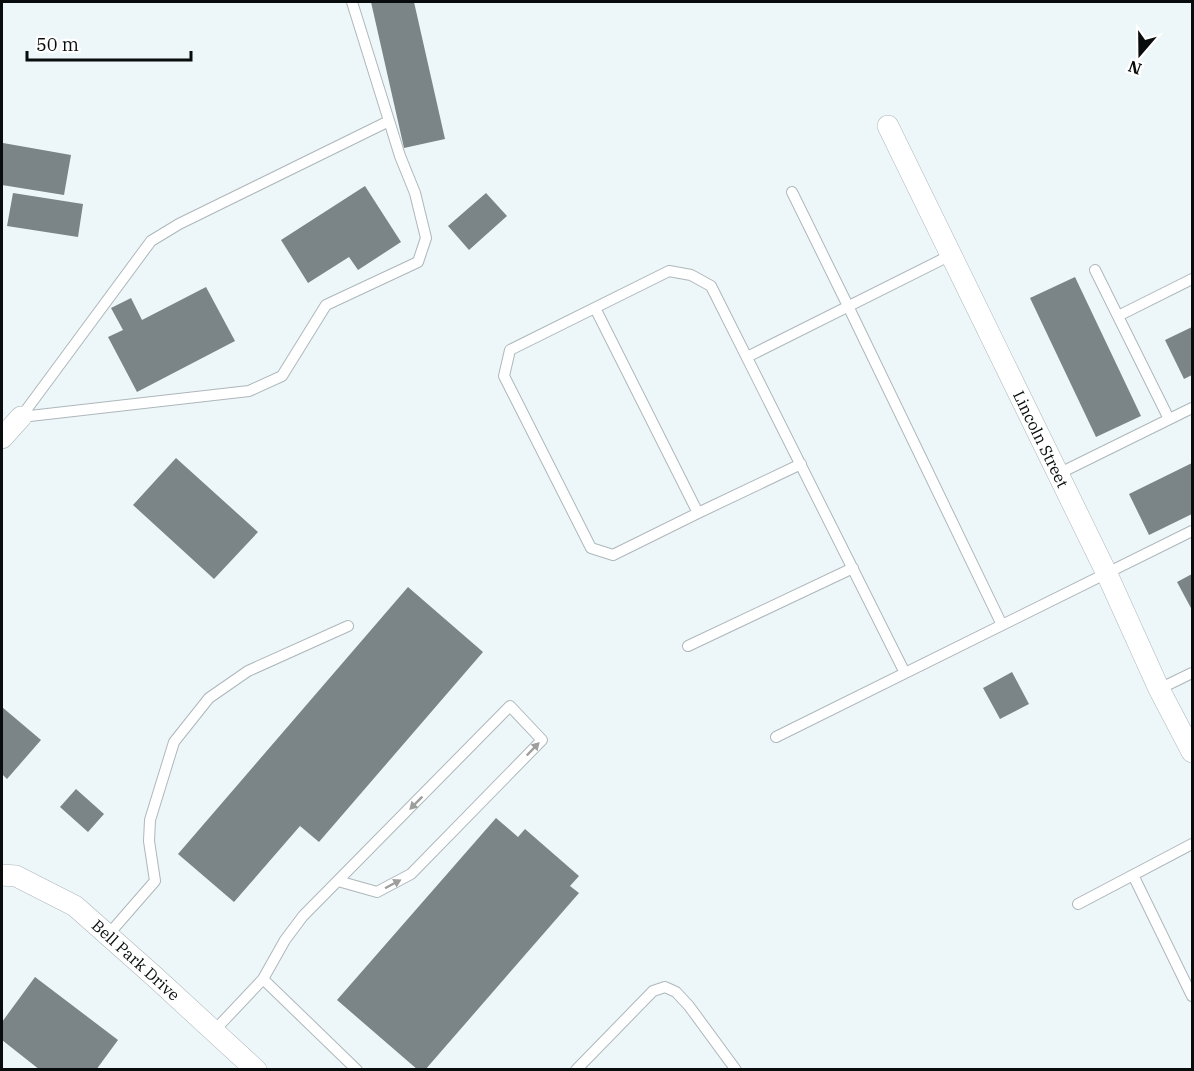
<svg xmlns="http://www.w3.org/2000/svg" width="1194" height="1071" font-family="'IBM Plex Serif',serif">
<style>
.building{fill:#7b8487}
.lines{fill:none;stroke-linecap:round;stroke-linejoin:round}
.lane-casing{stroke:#aeb7ba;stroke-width:12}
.street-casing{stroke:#aeb7ba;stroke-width:22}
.lane{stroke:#fff;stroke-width:10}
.street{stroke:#fff;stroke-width:21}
.oneway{fill:#9d9e9e}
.labels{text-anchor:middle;stroke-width:5;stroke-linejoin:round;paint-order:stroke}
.street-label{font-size:16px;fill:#090c0d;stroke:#fff}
</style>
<rect width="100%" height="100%" fill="#edf7fa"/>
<path class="building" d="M371,2H414L445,139L404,148Z
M3,143L71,155L64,195L2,185Z
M365,186L401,242L358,270L349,257L308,283L281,240Z
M13,193L83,204L78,237L7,226Z
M486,193L507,216L469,250L448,226Z
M1075,277L1141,416L1096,437L1030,298Z
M206,287L235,341L137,392L108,337L123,330L111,308L131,298L142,320Z
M1192,327V375L1184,379L1165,340Z
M176,458L258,532L214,579L133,505Z
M1192,463V514L1149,535L1129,494Z
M1192,574V610L1177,582Z
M408,587L483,652L319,842L300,826L234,902L178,854Z
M1012,672L1029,704L1000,719L983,688Z
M2,707L41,740L7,779L2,774Z
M76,789L104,814L88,832L60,807Z
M496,818L518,837L525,829L579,876L570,886L579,893L425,1070H418L337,1000Z
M35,977L118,1040L96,1070H40L2,1040V1022Z"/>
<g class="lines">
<g class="lane-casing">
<path id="lane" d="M792,192L848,306L1002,625
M1095,270L1169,419
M595,308L698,513
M1118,316L1192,279
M747,357L951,255
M21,417L249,391L282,376L326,305L418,262L426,238L415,193L400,156L352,2
M21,417L151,241L179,224L389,121
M801,464L698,513L613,555L591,548L504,376L510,350L669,271L691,275L711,286L905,673
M1058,474L1192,408
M688,646L853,568
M1159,689L1192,673
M776,737L1192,531
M1133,875L1192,996
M1078,904L1192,844
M108,935L155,881L149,841L150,820L174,742L209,698L248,671L348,626
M263,979L357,1070
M214,1031L263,979L285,940L303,916L510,706L542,740L411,874L377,892L338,881
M576,1070L653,991L665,987L676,992L689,1006L736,1070"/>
</g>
<g class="street-casing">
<path id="street" d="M888,126L1107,574L1159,689L1192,752
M2,438L21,417
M2,875L16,876L75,906L155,977L256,1070"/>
</g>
<use href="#lane" class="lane"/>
<use href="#street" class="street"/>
</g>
<defs><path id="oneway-solid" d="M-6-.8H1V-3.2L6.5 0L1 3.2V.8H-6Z" transform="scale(1.5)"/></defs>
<g class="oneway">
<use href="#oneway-solid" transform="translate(533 749) rotate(-46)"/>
<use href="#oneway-solid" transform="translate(416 803) rotate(135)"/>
<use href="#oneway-solid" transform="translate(393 884) rotate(-28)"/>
</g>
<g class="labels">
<g class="street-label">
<text transform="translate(1041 439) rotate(64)" y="6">Lincoln Street</text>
<text transform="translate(136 960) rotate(42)" y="6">Bell Park Drive</text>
</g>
</g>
<rect width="1194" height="1071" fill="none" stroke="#090c0d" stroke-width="6"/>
<g transform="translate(1140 54) rotate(200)" stroke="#ffffff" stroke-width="4.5" paint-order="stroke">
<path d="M0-4.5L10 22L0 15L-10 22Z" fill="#090c0d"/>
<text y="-9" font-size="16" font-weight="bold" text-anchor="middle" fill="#090c0d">N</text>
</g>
<path d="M27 51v9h164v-9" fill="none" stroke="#090c0d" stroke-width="3"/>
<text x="36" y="51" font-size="18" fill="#090c0d" stroke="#ffffff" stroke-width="4.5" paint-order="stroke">50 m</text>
</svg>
